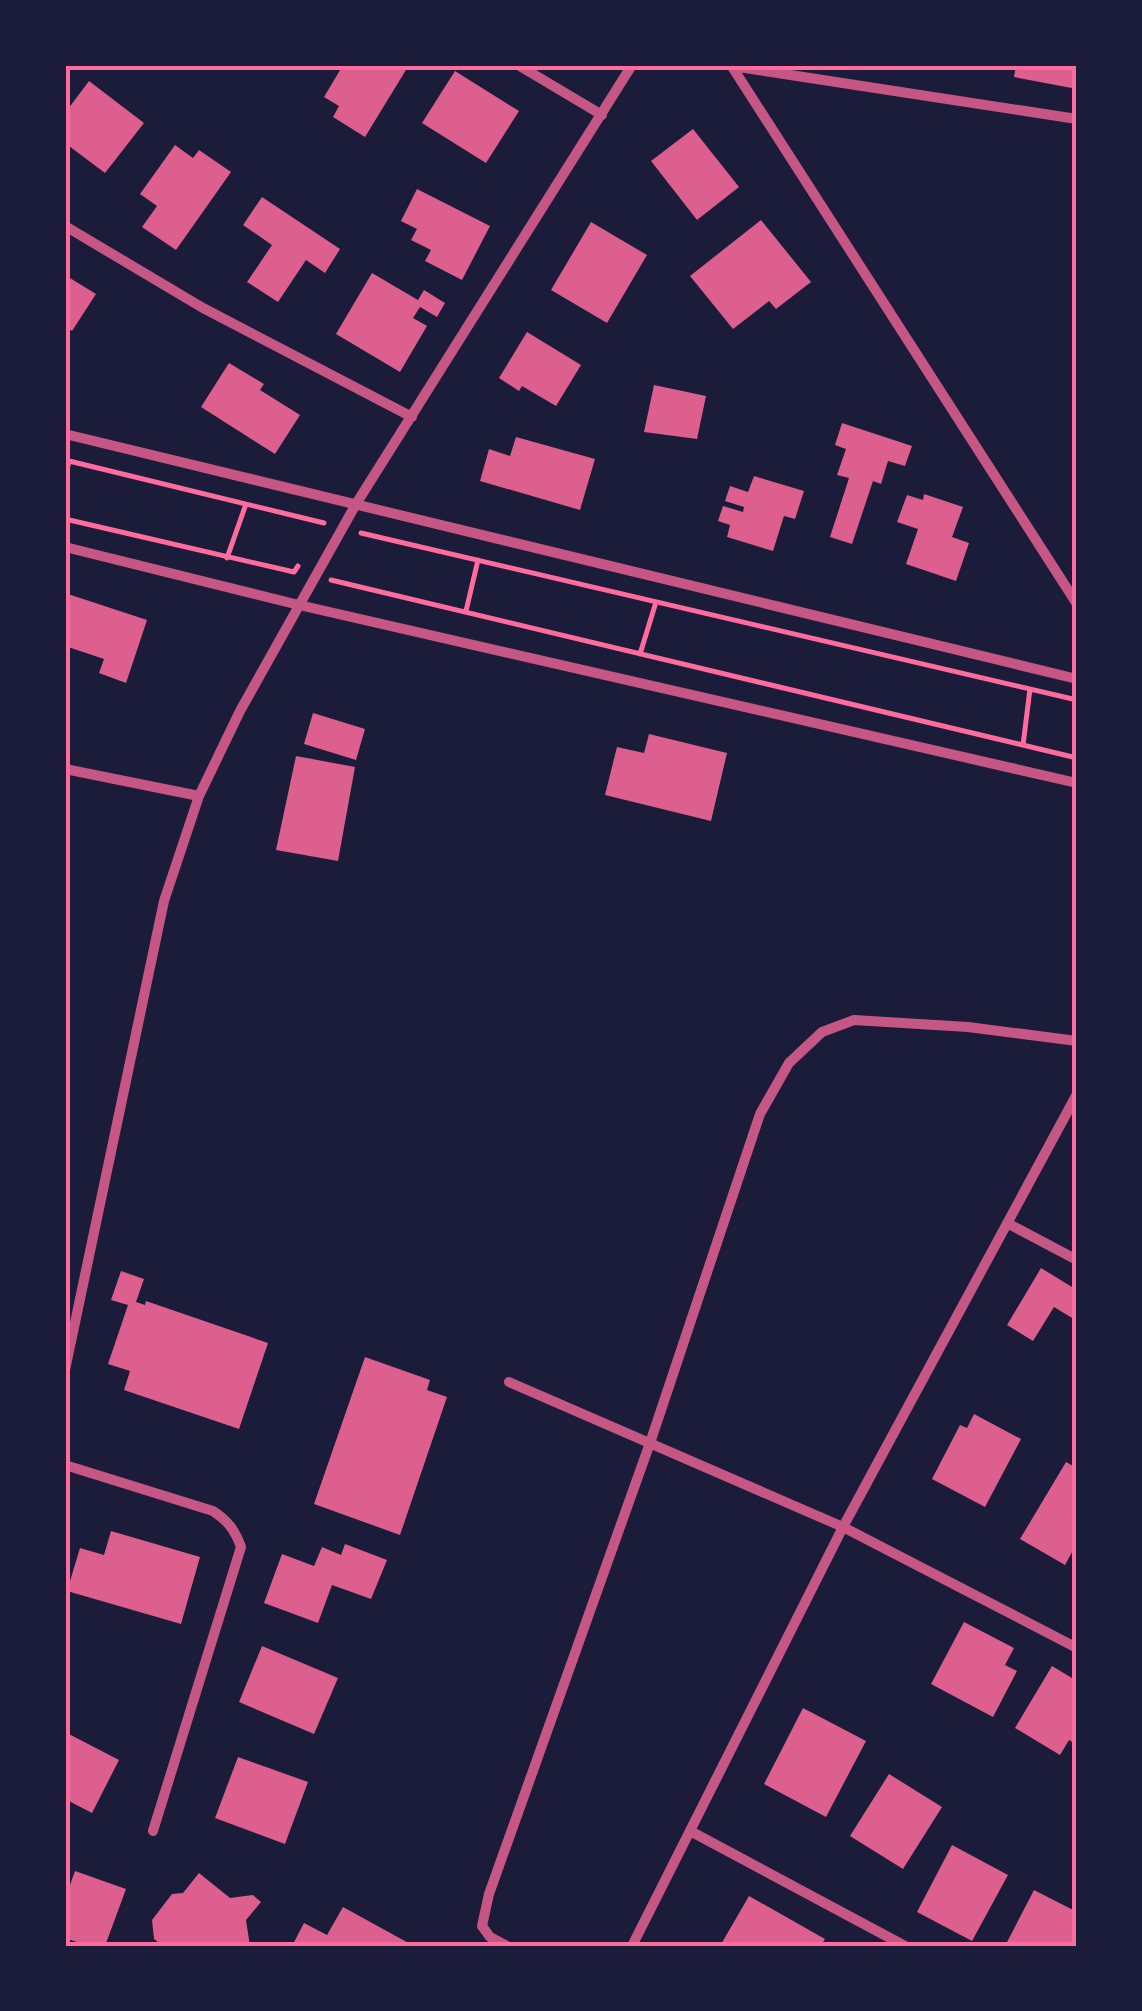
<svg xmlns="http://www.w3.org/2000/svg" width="1142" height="2011" font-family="'Zilla Slab',serif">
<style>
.building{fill:#dd5f8e}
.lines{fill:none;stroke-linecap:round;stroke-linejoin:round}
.path{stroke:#ff6b9d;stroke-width:5}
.minor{stroke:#c65784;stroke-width:10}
.neatline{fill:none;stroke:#ff6b9d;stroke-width:4}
</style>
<rect width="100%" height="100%" fill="#1b1b3a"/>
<path class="building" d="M343,65H409L365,137L333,117L339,106L324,97Z
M1016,65H1077V89L1014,77Z
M455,71L519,111L486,163L422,123Z
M89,81L144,123L105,173L65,143V113Z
M693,129L739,187L697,220L651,161Z
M175,145L193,158L199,150L231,172L176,250L142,227L157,206L140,194Z
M417,189L490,226L462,280L425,261L431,250L411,240L417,229L401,221Z
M262,197L340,249L325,273L306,260L278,302L247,282L272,245L243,225Z
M761,220L811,282L776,309L769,301L733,329L690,276Z
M591,222L647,255L607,323L551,290Z
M372,273L418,300L424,290L445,303L437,317L420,307L413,318L427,326L400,372L336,334Z
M65,275L96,294L72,331L65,327Z
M527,332L581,365L556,406L522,386L519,391L499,378Z
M229,363L264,384L260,390L300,415L275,454L201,407Z
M654,385L706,396L697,439L644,432Z
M842,423L912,446L905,466L888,461L881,484L873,481L852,544L830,537L849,478L837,475L846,449L835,445Z
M516,437L595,459L580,510L480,481L489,449L510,456Z
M754,476L804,491L795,519L784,516L773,551L727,537L730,525L718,521L723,506L743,512L744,507L725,501L730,486L748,492Z
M924,494L963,507L952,537L969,543L956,581L906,564L918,529L897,522L907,495L923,500Z
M68,594L147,620L126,683L99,673L104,659L65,646Z
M313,713L365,729L356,760L304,744Z
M649,734L727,753L711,821L605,795L617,747L644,753Z
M296,756L355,767L338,861L276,850Z
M1041,1268L1077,1290V1321L1054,1307L1033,1341L1007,1325Z
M121,1271L144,1279L136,1302L145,1305L146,1301L268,1343L239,1429L124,1390L130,1371L108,1364L128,1305L111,1300Z
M365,1357L430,1380L427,1390L447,1397L400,1535L314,1504Z
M974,1414L1021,1439L985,1507L932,1479L960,1425L967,1428Z
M1066,1462L1077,1468V1543L1065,1565L1020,1539Z
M111,1531L200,1557L181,1624L67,1591L80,1548L104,1555Z
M345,1544L387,1560L371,1599L332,1585L318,1623L264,1603L282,1554L314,1566L322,1547L341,1555Z
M964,1622L1014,1648L1005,1665L1017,1671L993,1717L931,1684Z
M262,1646L338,1678L314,1734L239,1702Z
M1052,1666L1077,1681V1745L1069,1740L1060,1755L1015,1728Z
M803,1708L866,1741L826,1817L764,1784Z
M65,1732L119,1760L92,1813L65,1799Z
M238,1757L308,1782L285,1844L215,1818Z
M889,1774L942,1807L903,1869L850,1836Z
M952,1845L1008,1875L972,1941L917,1912Z
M75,1871L126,1889L105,1946H88L65,1938V1899Z
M199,1873L230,1898L253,1895L261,1902L246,1920L250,1946H163L154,1939L152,1920L172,1894L183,1893Z
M1034,1890L1077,1912V1946H1005Z
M749,1896L825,1939L821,1946H720Z
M343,1907L414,1946H292L304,1923L327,1935Z"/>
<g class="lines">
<path class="path" d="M65,460L324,523
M65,479L69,461
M65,519L294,572L298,566
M361,533L1077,700
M227,558L246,504
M331,580L1077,758
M466,611L478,560
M640,654L656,602
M1023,745L1030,689"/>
<path class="minor" d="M518,65L602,115
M731,65L1077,604
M732,66L1077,119
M65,226L203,308L412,417
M65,434L1077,679
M65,547L299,605L1077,783
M65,769L199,796
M1007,1223L1077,1260
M65,1370L164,901L199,796L240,711L356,504L632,65
M509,1382L843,1527L1077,1648
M65,1465L213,1511C228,1521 235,1530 241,1547L153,1831
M692,1832L905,1946
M507,1946L490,1937L482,1926L489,1894L650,1443L760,1114L789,1063L822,1032L854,1020L968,1027L1077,1041
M632,1946L843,1527L1077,1094"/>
</g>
<rect width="1142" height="2011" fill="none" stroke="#1b1b3a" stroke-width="135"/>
<rect x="68" y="68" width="1006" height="1876" class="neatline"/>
</svg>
